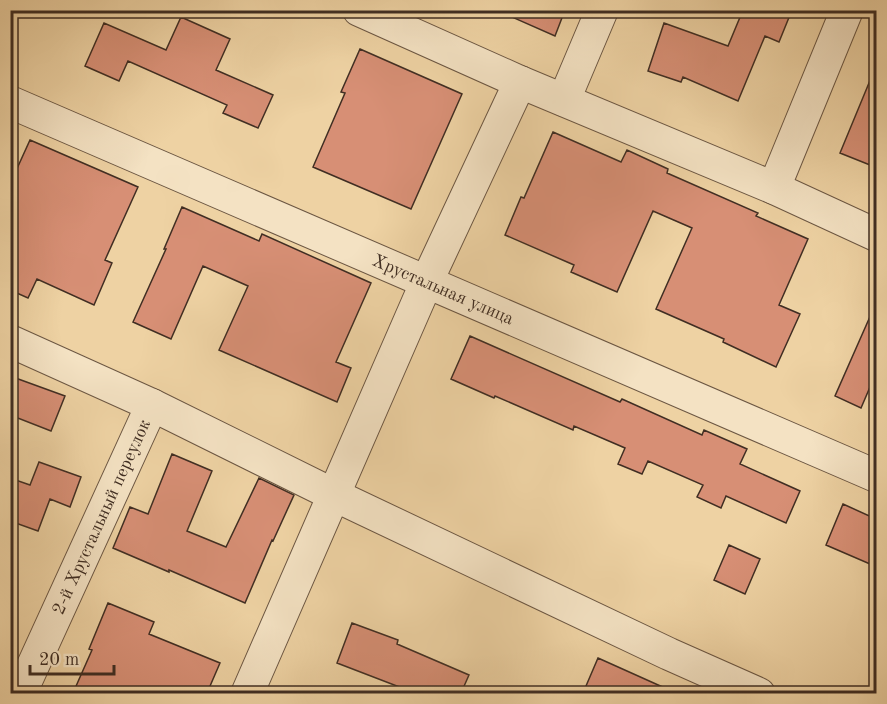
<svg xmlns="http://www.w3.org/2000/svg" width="887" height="704" font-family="'Old Standard TT',serif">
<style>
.building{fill:#d78f75;stroke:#402e23;stroke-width:1.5}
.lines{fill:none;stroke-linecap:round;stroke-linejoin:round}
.street-casing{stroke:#6c5743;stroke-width:34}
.street{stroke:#f4e2c3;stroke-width:32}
.labels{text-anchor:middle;stroke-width:4.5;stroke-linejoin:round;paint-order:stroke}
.street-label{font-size:18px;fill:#402e23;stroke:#f4e2c3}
</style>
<rect width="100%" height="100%" fill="#eed2a3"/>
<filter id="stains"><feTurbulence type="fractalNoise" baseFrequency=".00333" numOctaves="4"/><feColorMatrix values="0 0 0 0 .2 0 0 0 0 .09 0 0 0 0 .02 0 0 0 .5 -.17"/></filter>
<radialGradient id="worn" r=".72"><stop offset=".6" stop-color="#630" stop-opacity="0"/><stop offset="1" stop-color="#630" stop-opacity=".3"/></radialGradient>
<path class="building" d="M496,10H565L555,36Z
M743,10H792L779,42L765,36L738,101L683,77L681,82L648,71L664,23L728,46Z
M181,17L230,39L216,70L273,95L258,128L223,113L227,105L128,61L119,81L85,66L104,23L166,50Z
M360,49L462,94L411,209L313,167L345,93L341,92Z
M876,66V151L870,165L840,153Z
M553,132L621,162L627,150L668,169L667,173L758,213L756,216L808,239L779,305L800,314L776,367L723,342L724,339L656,309L692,228L653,211L617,292L571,272L574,265L505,235L521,197L524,198Z
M30,140L138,187L105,260L112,263L94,305L37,279L28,298L10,290V184Z
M182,207L259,241L262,234L371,283L336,362L351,368L337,402L219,350L248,286L203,266L171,339L133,322L166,249H164Z
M876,303V373L861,408L835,396Z
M470,336L620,402L622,399L702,435L704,430L747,449L740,464L800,491L786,523L726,496L721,508L697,497L703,485L648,461L642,474L618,464L625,448L574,426L573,430L495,396L494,398L451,379Z
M10,376L65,396L51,431L10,415Z
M172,454L212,471L187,531L226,547L259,478L294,495L273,541L272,540L245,603L169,570V572L113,548L130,507L148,514Z
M39,462L81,477L70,507L50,499L38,531L10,521V478L30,485Z
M843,504L876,519V550L870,564L826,545Z
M729,545L760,559L745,594L714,580Z
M108,603L154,622L149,634L220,663L207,693H73L92,650L89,649Z
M352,623L398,640L397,644L469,675L461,693H415L337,663Z
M598,658L676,693H583Z"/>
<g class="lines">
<g class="street-casing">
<g id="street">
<path d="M359,10L520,82L774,188L876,235"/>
<path d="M564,100L602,10"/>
<path id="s1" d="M10,102L876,476"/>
<path d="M774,188L847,10"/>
<path d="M10,341L152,405L334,495L669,654L759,694"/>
<path id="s2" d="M20,694L152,405"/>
<path d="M247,694L427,281L520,82"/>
</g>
</g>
<use href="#street" class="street"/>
</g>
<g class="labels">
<g class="street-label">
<text dy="6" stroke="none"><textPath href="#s1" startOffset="472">Хрустальная улица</textPath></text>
<text dy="6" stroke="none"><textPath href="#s2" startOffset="195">2-й Хрустальный переулок</textPath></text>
</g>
</g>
<rect width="887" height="704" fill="none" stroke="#eed2a3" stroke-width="36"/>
<rect x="12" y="12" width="863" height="680" fill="none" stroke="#402e23" stroke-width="3"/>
<rect x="18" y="18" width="851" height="668" fill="none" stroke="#402e23" stroke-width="1.5"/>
<path d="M30 665v9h84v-9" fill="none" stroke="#402e23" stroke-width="3"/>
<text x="39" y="665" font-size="18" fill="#402e23" stroke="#f4e2c3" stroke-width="4.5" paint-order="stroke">20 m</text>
<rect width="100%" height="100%" filter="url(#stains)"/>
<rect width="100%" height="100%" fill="url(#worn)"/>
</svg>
